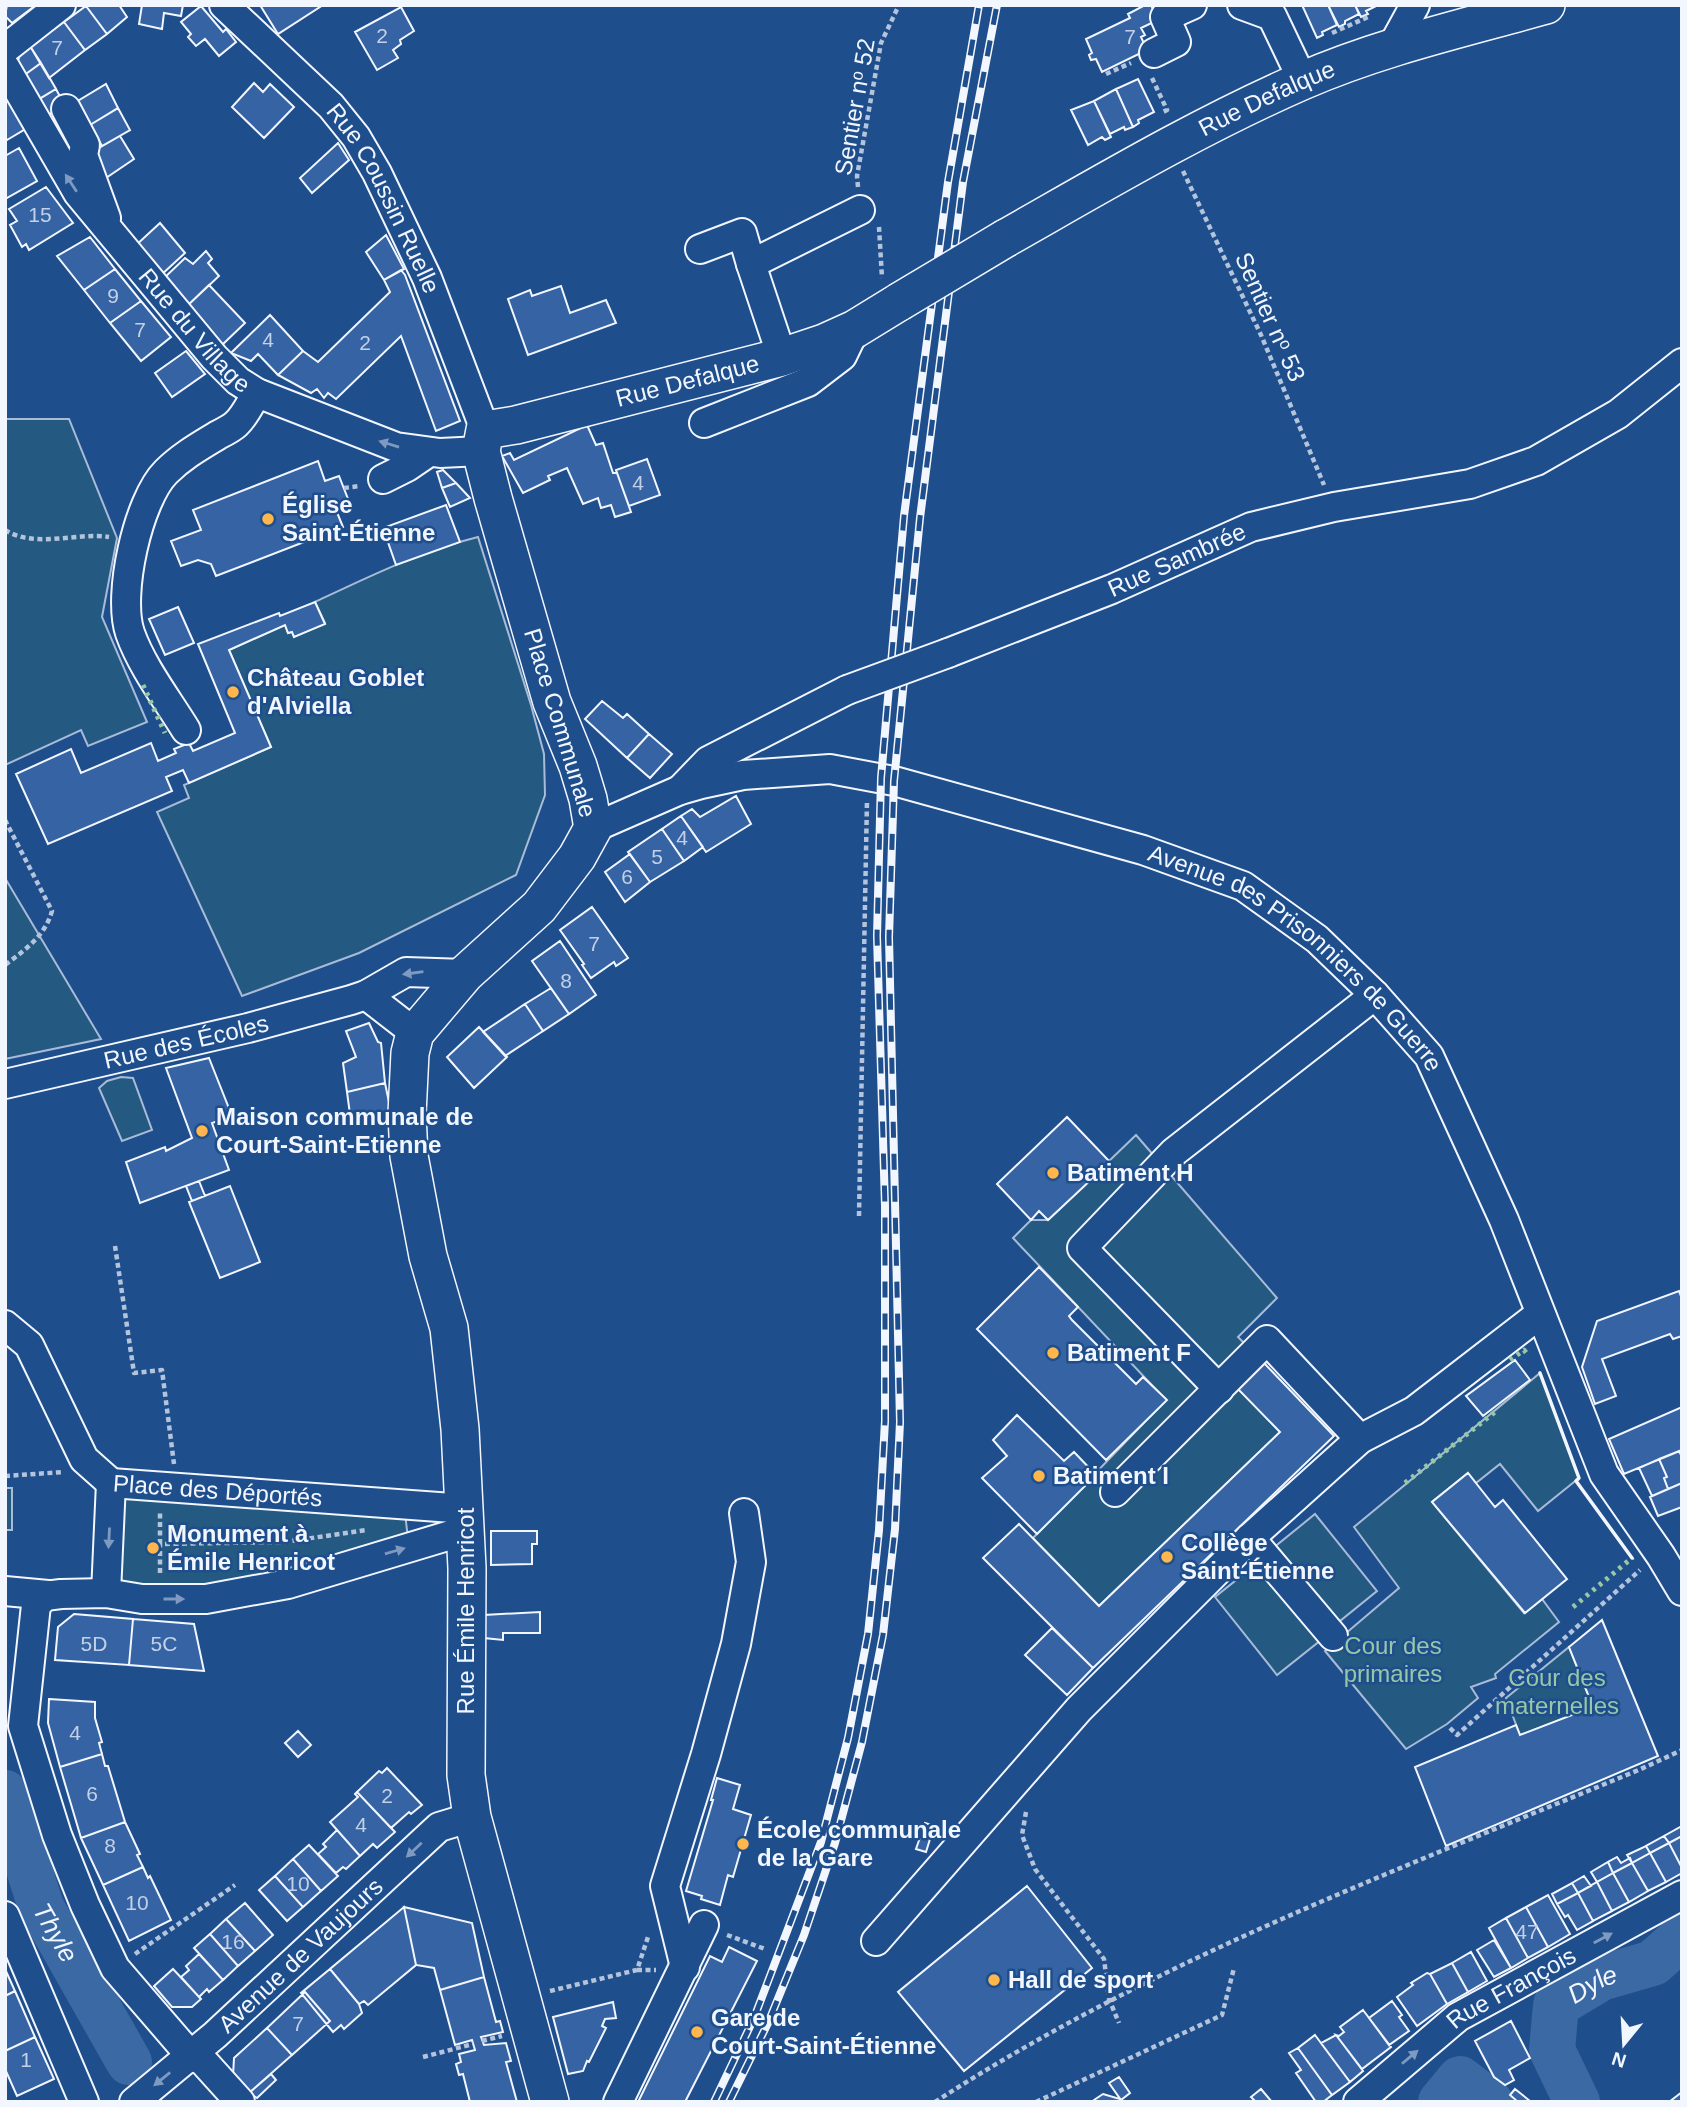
<svg xmlns="http://www.w3.org/2000/svg" width="1687" height="2107" font-family="Arial,sans-serif">
<style>
.green{fill:#245a82;stroke:#a8bbd7;stroke-width:2}
.lines{fill:none;stroke-linecap:round;stroke-linejoin:round}
.river{stroke:#3b69a3;stroke-width:46}
.building{fill:#3563a3;stroke:#f2f6ff;stroke-width:2}
.minor-casing{stroke:#f2f6ff;stroke-width:32}
.major-casing{stroke:#f2f6ff;stroke-width:40}
.path{stroke:#b3c4dc;stroke-width:4.5;stroke-dasharray:5 3.5;stroke-linecap:butt}
.minor{stroke:#1f4e8c;stroke-width:28}
.major{stroke:#1f4e8c;stroke-width:37}
.rail-casing{stroke:#f2f6ff;stroke-width:8}
.rail{stroke:#1f4e8c;stroke-width:5;stroke-dasharray:16;stroke-linecap:butt}
.minor-bridge-casing{stroke:#f2f6ff;stroke-width:32;stroke-linecap:butt}
.major-bridge-casing{stroke:#f2f6ff;stroke-width:40;stroke-linecap:butt}
.minor-bridge{stroke:#1f4e8c;stroke-width:28}
.major-bridge{stroke:#1f4e8c;stroke-width:37}
.hedge{stroke:#97c8a6;stroke-width:5;stroke-dasharray:3.5 5;stroke-linecap:butt}
.wall{stroke:#f2f6ff;stroke-width:3.5}
.oneway{fill:#7e9ac0}
.poi-dot{fill:#ffb74d;stroke:#1f4e8c;stroke-width:2.5}
.labels{text-anchor:middle;stroke-width:5;stroke-linejoin:round;paint-order:stroke}
.number-label{font-size:21px;fill:#c3d1e8}
.street-label{font-size:24px;fill:#f2f6ff;stroke:#1f4e8c}
.poi-label{font-size:24px;font-weight:bold;fill:#f2f6ff;stroke:#1f4e8c;text-anchor:start}
.park-label{font-size:24px;fill:#97c8a6;stroke:#1f4e8c}
.water-label{font-size:26px;font-style:italic;fill:#f2f6ff;stroke:#1f4e8c}
</style>
<rect width="100%" height="100%" fill="#1f4e8c"/>
<path class="green" d="M5,419H69L117,538L102,617L147,722L88,746L81,730L5,765Z
M478,537L531,705L544,754L545,795L516,875L359,953L242,996L157,812L189,798L184,785L271,747L229,650L285,625L288,633L292,632L294,637L325,623L315,602C368,577 421,551 478,537Z
M5,878L101,1039L5,1059Z
M121,1077L133,1078L152,1130L122,1141L99,1088L107,1081Z
M1136,1135L1277,1298L1238,1337L1264,1363L1238,1388L1280,1432L1099,1606L1033,1538L1166,1400L1013,1238L1031,1220H1048Z
M1540,1373L1579,1478L1538,1511L1500,1464L1476,1483L1468,1473L1432,1502L1524,1613L1542,1599L1559,1622L1495,1674L1496,1678L1471,1687L1478,1698L1447,1724L1406,1749L1325,1651L1399,1588L1354,1527Z
M111,1483L404,1505L409,1547L288,1584L106,1593Z
M5,1488H12V1530H5Z
M1315,1514L1377,1591L1335,1625L1272,1549Z
M1259,1562L1321,1640L1277,1675L1215,1597Z
M1569,1647L1593,1707L1520,1735L1506,1698Z"/>
<g class="lines">
<g class="river">
<path id="s1" d="M5,1793L41,1907L129,2062"/>
<path d="M1441,2102L1460,2079L1490,2102"/>
<path id="s2" d="M1577,2102L1552,2050L1556,2005L1601,1978L1653,1963L1682,1937"/>
</g>
</g>
<path class="building" d="M7,5H36L12,23L5,16Z
M119,5L127,17L107,34L86,6Z
M142,5H183L181,16L164,13L162,29L139,24Z
M260,5H323L278,34Z
M1145,5H1151L1158,20L1141,28L1145,35L1141,37L1147,50L1102,72L1096,59L1091,60L1089,55L1092,53L1086,39L1130,18L1128,14Z
M1302,5H1328L1337,25L1322,32L1323,35L1317,38Z
M1328,5H1355L1359,14L1345,21V24L1339,27Z
M1355,5H1378L1366,11L1368,14L1361,17Z
M86,6L107,34L85,50L64,22Z
M201,6L223,32L226,29L236,42L219,56L205,39L196,46L188,37L191,34L181,22Z
M401,7L414,31L400,40L401,44L393,50L398,58L377,70L355,32Z
M64,22L85,50L49,78L30,46Z
M30,46L41,63L23,76L17,65L19,57Z
M41,63L56,89L36,101L23,76Z
M1138,79L1154,112L1138,120L1139,123L1133,127L1116,89Z
M254,83L263,92L270,84L294,107L264,138L232,107Z
M106,84L118,108L90,125L76,102Z
M5,85L27,128L7,140L5,137Z
M56,89L65,106L44,117L36,101Z
M1116,89L1133,127L1125,130L1124,127L1110,134L1094,101Z
M1094,101L1111,137L1105,140L1102,137L1088,145L1071,110Z
M118,108L130,130L102,146L90,125Z
M120,136L134,159L103,180L92,152Z
M338,143L349,160L312,193L300,178Z
M19,148L37,181L5,199V156Z
M46,187L73,223L29,250L26,244L22,247L10,225L17,221L9,209Z
M160,223L185,253L160,276L134,247Z
M386,235L404,269L384,280L366,252Z
M90,237L115,269L84,290L57,256Z
M206,251L212,259L208,263L219,276L186,307L162,280L185,258L193,264Z
M115,269L141,301L110,323L84,290Z
M401,270L405,275L460,421L436,431L401,336L336,399L328,393L324,398L317,389L311,393L278,375L303,351L318,362L390,292L384,280Z
M209,285L245,323L222,345L186,307Z
M561,286L570,313L606,300L616,323L528,355L508,299L530,290L532,296Z
M141,301L171,337L141,361L110,323Z
M270,315L303,351L278,375L258,354L251,361L231,353Z
M186,351L205,374L172,397L155,373Z
M587,425L596,445L603,443L613,473H617L631,512L615,517L611,505L601,508L598,498L583,504L567,468L548,476L550,480L523,493L502,456L510,453L514,460Z
M647,459L660,495L629,506L616,470Z
M318,461L325,481L339,476L350,504L336,510L343,527L216,576L211,564L198,560L181,566L171,541L201,530L193,510Z
M443,470L456,483L442,488L437,472Z
M456,483L470,498L450,507L442,488Z
M446,505L460,542L396,565L383,528Z
M315,602L325,624L294,637L292,632L288,633L285,625L229,650L271,747L189,783L183,770L166,777L172,791L48,844L16,774L71,749L81,773L151,743L158,761L176,753L174,749L189,743L193,751L235,733L198,644L279,613L280,616Z
M178,607L194,643L165,655L149,619Z
M602,701L623,718L627,714L649,734L627,758L585,719Z
M649,734L672,754L650,778L627,758Z
M736,796L751,824L706,852L681,816L692,809L700,817Z
M681,816L703,847L684,861L662,829Z
M662,829L684,861L650,882L628,852Z
M630,854L650,882L625,902L605,872Z
M592,907L628,958L616,966L614,962L591,978L582,965L584,964L560,930Z
M560,941L596,995L569,1014L532,961Z
M551,988L569,1014L543,1031L525,1004Z
M525,1004L543,1031L505,1056L483,1032Z
M369,1023L378,1042L381,1043L385,1083L347,1092L343,1063L356,1057L346,1031Z
M479,1027L507,1057L474,1088L447,1057Z
M209,1058L232,1116L212,1123L229,1170L140,1203L126,1162L165,1147L166,1151L192,1138L166,1068Z
M385,1083L391,1112L351,1122L347,1092Z
M1067,1117L1110,1162L1048,1220L1039,1211L1031,1220L997,1184Z
M199,1181L205,1196L192,1201L186,1186Z
M230,1186L260,1262L220,1278L189,1202Z
M1039,1267L1078,1307L1069,1316L1072,1320L1136,1384L1143,1377L1167,1400L1106,1460L977,1329Z
M1679,1291L1682,1299V1336L1673,1339L1670,1334L1602,1359L1616,1396L1595,1404L1582,1367L1597,1321Z
M1515,1360L1530,1380L1483,1416L1466,1396Z
M1264,1363L1334,1436L1093,1668L983,1558L1019,1524L1099,1606L1280,1432L1237,1388Z
M1682,1407V1450L1624,1474L1609,1439Z
M1017,1415L1064,1461L1074,1452L1096,1475L1037,1534L982,1478L1007,1456L993,1440Z
M1679,1451L1682,1457V1483L1668,1489L1664,1478L1667,1477L1659,1459Z
M1659,1459L1667,1477L1664,1478L1668,1489L1652,1496L1639,1468Z
M1468,1473L1495,1507L1503,1500L1567,1579L1525,1613L1432,1502Z
M1682,1483V1507L1658,1516L1650,1497Z
M491,1531H537V1544H532V1564L491,1565Z
M540,1612V1633H503V1640L484,1638V1615Z
M74,1614L133,1619L129,1665L55,1660L58,1627Z
M133,1619L194,1624L204,1671L129,1665Z
M1602,1620L1658,1756L1446,1846L1415,1767L1516,1725L1520,1735L1593,1707L1569,1647Z
M1052,1628L1093,1668L1067,1695L1025,1655Z
M49,1699L95,1702V1718L102,1742L99,1743L102,1754L60,1767L48,1723Z
M298,1731L311,1745L298,1757L285,1743Z
M102,1754L105,1766H108L125,1822L81,1838L60,1767Z
M387,1768L422,1805L411,1814L409,1812L391,1828L357,1792L379,1771L382,1773Z
M717,1778L740,1785L733,1809L751,1815L733,1877L728,1875L720,1905L701,1899L702,1896L686,1891L713,1800H711Z
M357,1792L395,1832L377,1848L373,1844L360,1856L330,1822L358,1797L355,1794Z
M125,1822L140,1854L137,1855L143,1867L103,1885L81,1838Z
M925,1823L934,1826L926,1852L916,1849Z
M1682,1826V1836L1669,1843L1664,1836Z
M337,1830L360,1856L346,1869L343,1867L336,1873L318,1854L326,1847L323,1844Z
M1664,1836L1669,1843L1650,1853L1646,1846Z
M1682,1836V1868L1669,1843Z
M1669,1843L1682,1868V1873L1666,1882L1650,1853Z
M309,1845L338,1876L321,1891L293,1859Z
M1646,1846L1650,1853L1632,1863L1627,1855Z
M1650,1853L1666,1882L1648,1891L1632,1863Z
M1617,1857L1621,1863L1630,1858L1632,1863L1613,1873L1608,1862Z
M293,1859L321,1891L303,1907L275,1876Z
M1608,1862L1613,1873L1597,1882L1591,1872Z
M1632,1863L1648,1891L1629,1902L1613,1873Z
M143,1867L148,1878L150,1876L171,1920L129,1941L103,1885Z
M1613,1873L1629,1902L1612,1911L1597,1882Z
M275,1876L303,1907L287,1921L259,1890Z
M1584,1876L1591,1886L1578,1893L1572,1883Z
M1597,1882L1612,1911L1593,1921L1578,1893Z
M1572,1883L1578,1893L1557,1904L1552,1894Z
M1027,1886L1092,1968L964,2071L898,1992Z
M1578,1893L1593,1921L1577,1930L1568,1915L1565,1917L1557,1904Z
M1548,1895L1570,1934L1548,1947L1526,1907Z
M245,1903L273,1935L255,1951L226,1919Z
M404,1907L416,1965L368,2005L364,2001L359,2004L330,1969Z
M404,1907L472,1923L484,1977L440,1990L434,1968L416,1965Z
M1526,1907L1548,1947L1528,1958L1506,1918Z
M1506,1918L1528,1958L1511,1968L1489,1928Z
M226,1919L255,1951L238,1966L210,1934Z
M210,1934L238,1966L223,1980L194,1948Z
M1494,1940L1511,1968L1494,1977L1477,1950Z
M729,1947L757,1961L685,2102H638L710,1956L722,1962Z
M1471,1952L1487,1981L1468,1992L1452,1963Z
M199,1954L223,1980L209,1992L207,1989L199,1997L181,1977L189,1970L186,1966Z
M1452,1963L1468,1992L1447,2004L1430,1974Z
M5,1969L15,1991L5,1996Z
M173,1969L201,1999L192,2007H172L154,1986Z
M330,1969L359,2004L362,2013L344,2029L341,2025L333,2032L301,1993Z
M1427,1973L1430,1974L1447,2004L1417,2026L1397,1997L1413,1985L1411,1983Z
M484,1977L496,2022L500,2021L503,2032L481,2037L484,2045L506,2043L511,2061L506,2062L517,2102H470L463,2074L459,2075L456,2064L461,2062L459,2054L475,2050L472,2040L455,2045L440,1990Z
M15,1991L35,2037L5,2051V1996Z
M305,1992L330,2021L292,2055L267,2028Z
M1392,2001L1402,2015L1399,2017L1409,2031L1389,2045L1369,2018Z
M613,2002L616,2018L605,2019L602,2026L606,2028L589,2062L587,2061L583,2071L568,2074L553,2017Z
M1363,2010L1391,2047L1362,2069L1336,2035L1339,2036L1344,2032L1340,2027Z
M1511,2021L1530,2058L1509,2070L1514,2080L1505,2085L1494,2077L1475,2041Z
M267,2028L292,2055L249,2093L233,2076L234,2058Z
M1315,2035L1350,2082L1332,2095L1298,2048Z
M1336,2035L1363,2071L1350,2082L1321,2043Z
M35,2037L54,2079L17,2096L5,2069V2051Z
M1298,2048L1332,2095L1323,2102H1316L1296,2073L1301,2070L1289,2053Z
M271,2074L276,2080L257,2098L249,2093Z
M1119,2077L1130,2093L1121,2100L1109,2083Z
M1261,2089L1272,2102H1256L1251,2097Z
M1515,2089L1530,2101L1529,2102H1518L1510,2095Z
M1682,2092V2102H1669Z
M1103,2094L1120,2099L1122,2102H1095L1094,2100Z"/>
<g class="lines">
<g class="minor-casing">
<g id="minor">
<path id="s3" d="M224,5L331,106L356,137L377,173L427,278L485,430"/>
<path d="M1242,5L1272,16L1303,81"/>
<path d="M1392,47L1415,5"/>
<path d="M5,49L61,5"/>
<path d="M1154,53L1176,42L1165,17L1192,5"/>
<path id="s4" d="M5,67L78,193L214,357L238,381L257,393L396,447L440,453L481,451"/>
<path d="M66,109L85,145L83,155L106,218"/>
<path d="M700,249L742,233L751,264"/>
<path d="M782,357L751,264L860,210"/>
<path d="M704,423L808,382L842,356L855,329"/>
<path d="M383,479L407,467L429,452"/>
<path id="s5" d="M948,653L1112,589L1251,527L1334,507L1470,484L1536,461L1618,414L1682,363"/>
<path d="M186,730C167,699 142,667 130,633C117,595 138,500 166,472C182,456 200,446 218,435C224,432 232,428 236,424C245,416 251,402 257,393"/>
<path d="M680,790L708,761L847,690"/>
<path id="s6" d="M593,828L680,790L701,784L743,775L830,769L894,781L1143,850L1243,886L1317,939L1375,995L1429,1056L1504,1220L1604,1474L1661,1556L1682,1591"/>
<path d="M366,995L415,1033"/>
<path id="s7" d="M5,1084L248,1028L351,1000L366,995L406,972L465,974"/>
<path d="M5,1325L29,1345L84,1459L111,1483"/>
<path d="M1219,1389L1082,1248L1174,1152L1375,995"/>
<path id="s8" d="M111,1483L466,1509"/>
<path d="M1115,1492L1267,1340L1360,1439"/>
<path d="M1250,1538L1333,1636"/>
<path d="M5,1591L48,1595"/>
<path d="M106,1593L111,1483"/>
<path d="M5,1916L84,2102"/>
<path d="M876,1941L1079,1709L1250,1538L1360,1439L1414,1411L1540,1314"/>
<path d="M685,1967L665,1886L706,1754L736,1644L751,1562L744,1513"/>
<path id="s9" d="M134,2102L215,2035L439,1827L472,1817"/>
<path d="M240,2102L203,2061L190,2055L115,1968L85,1905L57,1835L23,1726L36,1605L45,1596L61,1594L106,1593L142,1599H206L288,1584L464,1531"/>
<path d="M618,2102L704,1925"/>
<path id="s10" d="M1358,2102L1458,2017L1682,1895"/>
</g>
</g>
<g class="major-casing">
<g id="major">
<path id="s11" d="M1006,238C1103,183 1199,126 1302,81C1380,47 1464,28 1546,5"/>
<path id="s12" d="M550,2102L472,1817L466,1775L467,1568L460,1429L449,1328L428,1256L409,1156L407,1114L410,1053L415,1033L465,974L539,907L577,857L593,828L588,799L578,766L552,702L493,498L481,451L485,430L516,425L782,357L824,343L855,329L899,302"/>
</g>
</g>
<path class="path" d="M1332,33L1368,17
M1106,74L1131,63
M1152,78L1167,110L1163,112
M1183,171L1261,335L1324,485
M858,187L857,176L881,43L899,5
M879,227L882,278
M344,488L360,486
M5,530C36,549 75,532 109,537
M5,820L52,911C45,936 25,950 5,965
M859,1216L867,800
M115,1246L134,1373L162,1370L174,1464
M5,1476L64,1472
M160,1544V1513
M160,1573V1544L284,1542L367,1530
M1450,1728L1457,1735L1640,1570
M1026,1812L1022,1835L1035,1869L1104,1959L1109,1999L1119,2023
M727,1935L765,1949
M135,1954L235,1885
M637,1970H656
M550,1991L637,1970L649,1934
M482,2041L502,2036
M423,2057L473,2044
M935,2102C1154,1960 1401,1869 1641,1769L1682,1750
M1036,2102L1222,2015L1234,1968"/>
<use href="#minor" class="minor"/>
<use href="#major" class="major"/>
<g class="rail-casing">
<path id="rail" d="M714,2102L754,2018L821,1842L848,1738L868,1634L879,1530L885,1421V1206L877,936L881,778L904,516L948,182L979,5
M729,2102L768,2023L804,1935L835,1843L862,1742L883,1635L895,1529L900,1422L889,937L894,781L920,518L963,182L997,5"/>
</g>
<use href="#rail" class="rail"/>
<g class="minor-bridge-casing">
<path id="minor-bridge" d="M847,690L948,653"/>
</g>
<g class="major-bridge-casing">
<path id="major-bridge" d="M899,302L1006,238"/>
</g>
<use href="#minor-bridge" class="minor-bridge"/>
<use href="#major-bridge" class="major-bridge"/>
<path class="hedge" d="M143,685L165,733
M1510,1360L1524,1350L1528,1355
M1405,1483L1495,1412
M1573,1607L1633,1557"/>
<path class="wall" d="M1540,1373L1579,1478L1576,1481L1632,1558"/>
</g>
<defs><path id="oneway-solid" d="M-6-.8H1V-3.2L6.5 0L1 3.2V.8H-6Z" transform="scale(1.75)"/></defs>
<g class="oneway">
<use href="#oneway-solid" transform="translate(71 183) rotate(-123)"/>
<use href="#oneway-solid" transform="translate(389 444) rotate(-163)"/>
<use href="#oneway-solid" transform="translate(413 973) rotate(172)"/>
<use href="#oneway-solid" transform="translate(109 1538) rotate(93)"/>
<use href="#oneway-solid" transform="translate(395 1551) rotate(-16)"/>
<use href="#oneway-solid" transform="translate(174 1599)"/>
<use href="#oneway-solid" transform="translate(414 1850) rotate(137)"/>
<use href="#oneway-solid" transform="translate(1603 1938) rotate(-28)"/>
<use href="#oneway-solid" transform="translate(1410 2057) rotate(-40)"/>
<use href="#oneway-solid" transform="translate(162 2079) rotate(141)"/>
</g>
<g class="poi-dot">
<circle cx="268" cy="519" r="7"/>
<circle cx="233" cy="692" r="7"/>
<circle cx="202" cy="1131" r="7"/>
<circle cx="1053" cy="1173" r="7"/>
<circle cx="1053" cy="1353" r="7"/>
<circle cx="1039" cy="1476" r="7"/>
<circle cx="153" cy="1548" r="7"/>
<circle cx="1167" cy="1557" r="7"/>
<circle cx="743" cy="1844" r="7"/>
<circle cx="994" cy="1980" r="7"/>
<circle cx="697" cy="2032" r="7"/>
</g>
<g class="labels">
<g class="number-label">
<text x="382" y="43">2</text>
<text x="1130" y="44">7</text>
<text x="57" y="55">7</text>
<text x="40" y="222">15</text>
<text x="113" y="303">9</text>
<text x="140" y="337">7</text>
<text x="268" y="347">4</text>
<text x="365" y="350">2</text>
<text x="638" y="490">4</text>
<text x="682" y="845">4</text>
<text x="657" y="864">5</text>
<text x="627" y="884">6</text>
<text x="594" y="951">7</text>
<text x="566" y="988">8</text>
<text x="94" y="1651">5D</text>
<text x="164" y="1651">5C</text>
<text x="75" y="1740">4</text>
<text x="92" y="1801">6</text>
<text x="387" y="1803">2</text>
<text x="361" y="1832">4</text>
<text x="110" y="1853">8</text>
<text x="298" y="1891">10</text>
<text x="137" y="1910">10</text>
<text x="1527" y="1939">47</text>
<text x="233" y="1949">16</text>
<text x="298" y="2031">7</text>
<text x="26" y="2067">1</text>
</g>
<g class="street-label">
<text dy="8" stroke="none"><textPath href="#s11" startOffset="296">Rue Defalque</textPath></text>
<text transform="translate(855 107) rotate(-80)" y="8">Sentier nᵒ 52</text>
<text dy="8" stroke="none"><textPath href="#s3" startOffset="254">Rue Coussin Ruelle</textPath></text>
<text transform="translate(1270 317) rotate(66)" y="8">Sentier nᵒ 53</text>
<text dy="8" stroke="none"><textPath href="#s4" startOffset="326">Rue du Village</textPath></text>
<text dy="8" stroke="none"><textPath href="#s12" startOffset="1983">Rue Defalque</textPath></text>
<text dy="8" stroke="none"><textPath href="#s5" startOffset="247">Rue Sambrée</textPath></text>
<text transform="translate(560 723) rotate(73)" y="8">Place Communale</text>
<text dy="8" stroke="none"><textPath href="#s6" startOffset="761">Avenue des Prisonniers de Guerre</textPath></text>
<text dy="8" stroke="none"><textPath href="#s7" startOffset="186">Rue des Écoles</textPath></text>
<text dy="8" stroke="none"><textPath href="#s8" startOffset="107">Place des Déportés</textPath></text>
<text transform="translate(466 1611) rotate(-90)" y="8">Rue Émile Henricot</text>
<text dy="8" stroke="none"><textPath href="#s9" startOffset="222">Avenue de Vaujours</textPath></text>
<text dy="8" stroke="none"><textPath href="#s10" startOffset="192">Rue François</textPath></text>
</g>
<g class="poi-label">
<text x="282" y="513">Église<tspan x="282" dy="28">Saint-Étienne</tspan></text>
<text x="247" y="686">Château Goblet<tspan x="247" dy="28">d'Alviella</tspan></text>
<text x="216" y="1125">Maison communale de<tspan x="216" dy="28">Court-Saint-Etienne</tspan></text>
<text x="1067" y="1181">Batiment H</text>
<text x="1067" y="1361">Batiment F</text>
<text x="1053" y="1484">Batiment I</text>
<text x="167" y="1542">Monument à<tspan x="167" dy="28">Émile Henricot</tspan></text>
<text x="1181" y="1551">Collège<tspan x="1181" dy="28">Saint-Étienne</tspan></text>
<text x="757" y="1838">École communale<tspan x="757" dy="28">de la Gare</tspan></text>
<text x="1008" y="1988">Hall de sport</text>
<text x="711" y="2026">Gare de<tspan x="711" dy="28">Court-Saint-Étienne</tspan></text>
</g>
<g class="park-label">
<text x="1393" y="1654">Cour des<tspan x="1393" dy="28">primaires</tspan></text>
<text x="1557" y="1686">Cour des<tspan x="1557" dy="28">maternelles</tspan></text>
</g>
<g class="water-label">
<text dy="9" stroke="none"><textPath href="#s1" startOffset="149">Thyle</textPath></text>
<text dy="9" stroke="none"><textPath href="#s2" startOffset="145">Dyle</textPath></text>
</g>
</g>
<rect width="1687" height="2107" fill="none" stroke="#f2f6ff" stroke-width="14"/>
<g transform="translate(1624 2044) rotate(198)" stroke="#1f4e8c" stroke-width="5" paint-order="stroke">
<path d="M0-5L12 26L0 18L-12 26Z" fill="#f2f6ff"/>
<text y="-10" font-size="19" font-weight="bold" text-anchor="middle" fill="#f2f6ff">N</text>
</g>
</svg>
